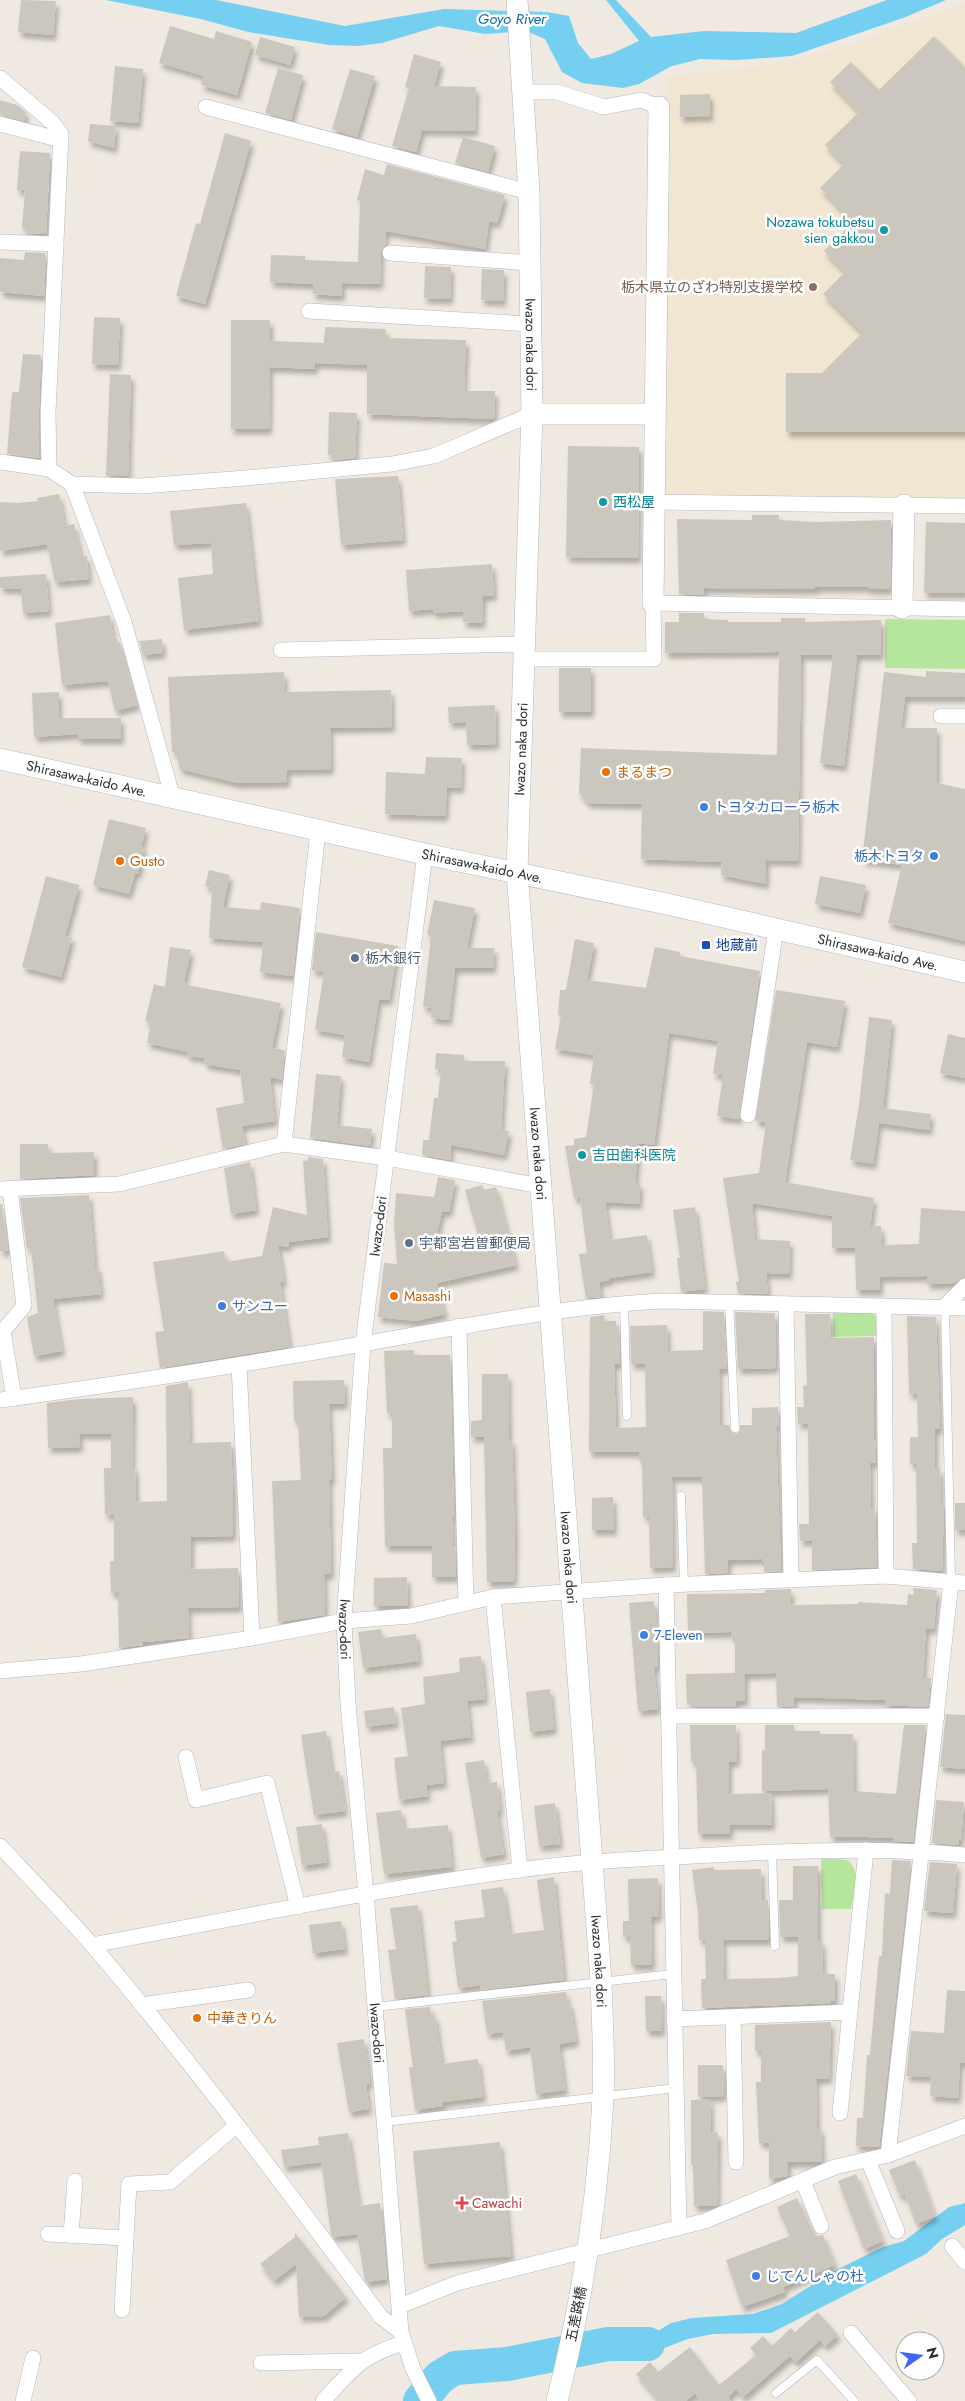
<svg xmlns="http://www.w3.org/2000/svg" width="965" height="2401" font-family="Jost,'Noto Sans JP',sans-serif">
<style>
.education{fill:#f0e6d1}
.green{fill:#b6e59e}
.water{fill:#75cff0}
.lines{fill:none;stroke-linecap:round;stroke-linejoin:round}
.river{stroke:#75cff0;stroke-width:34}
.building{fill:#cbc7bf;filter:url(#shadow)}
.lane-casing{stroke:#b4b7c1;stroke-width:9}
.street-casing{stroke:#b4b7c1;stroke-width:16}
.secondary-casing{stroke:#b4b7c1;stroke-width:22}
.lane{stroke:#fff;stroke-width:8}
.street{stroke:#fff;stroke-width:15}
.secondary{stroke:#fff;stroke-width:21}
.culture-dot{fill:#0f9aa8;stroke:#fff;stroke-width:2}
.education-dot{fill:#8d6e63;stroke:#fff;stroke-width:2}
.food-dot{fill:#e8710a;stroke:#fff;stroke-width:2}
.shop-dot{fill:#3f7fe0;stroke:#fff;stroke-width:2}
.transit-dot{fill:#1a4fb4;stroke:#fff;stroke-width:2}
.service-dot{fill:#5c6f8a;stroke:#fff;stroke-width:2}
.health-dot{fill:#e0444e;stroke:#fff;stroke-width:2}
.labels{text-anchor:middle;stroke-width:5;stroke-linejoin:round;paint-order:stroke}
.culture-label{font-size:14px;fill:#0d838f;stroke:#fff;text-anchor:start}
.education-label{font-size:14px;fill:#785e54;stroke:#fff;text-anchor:end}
.street-label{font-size:14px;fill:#2e2e2e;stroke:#fff}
.food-label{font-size:14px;fill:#c56008;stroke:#fff;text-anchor:start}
.shop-label{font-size:14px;fill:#366cbe;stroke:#fff;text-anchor:start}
.transit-label{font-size:14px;fill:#164399;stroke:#fff;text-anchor:start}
.service-label{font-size:14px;fill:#4e5e75;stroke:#fff;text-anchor:start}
.health-label{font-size:14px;fill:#be3a42;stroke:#fff;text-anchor:start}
.water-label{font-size:15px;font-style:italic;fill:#0d6fa3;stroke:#fff}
</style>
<defs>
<filter id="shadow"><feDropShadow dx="3" dy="5.5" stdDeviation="2.5" flood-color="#0004"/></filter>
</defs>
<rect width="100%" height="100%" fill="#efe9e1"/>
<path class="education" d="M965,3V498H655L667,76L770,65L849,45Z"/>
<path class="green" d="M885,619L965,620V669L885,668Z
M833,1310H869L876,1316V1336L833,1337Z
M821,1858L847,1860C863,1872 854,1892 851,1909H822Z"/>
<path class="water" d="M106,0H216L345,26L444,9L547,12L569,16L578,43L591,59L611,54L639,41L606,0H616L651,37L704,31L796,33L887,0H946L903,18L792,56L736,60L700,59L672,66L639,84L623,88L582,83L562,72L545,39L526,31L485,34L439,26L382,43L358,46L329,45L248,32L201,19Z
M965,2203V2225L942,2239L926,2254L771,2333L713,2334L688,2339L646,2355L601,2356L604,2336L653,2334L671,2323L692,2318L753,2314L782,2304L834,2271L883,2247L904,2241L949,2207Z
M539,2352L534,2371L465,2375L455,2378L430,2401H410L412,2395L448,2365L470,2357H503Z"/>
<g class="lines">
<path class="river" d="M420,2401L440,2377L455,2368L507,2364L608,2344H648"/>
</g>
<path class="building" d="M21,0L56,1L53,35L18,32Z
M170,26L214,39L216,31L252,42L237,95L201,85L204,76L159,63Z
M934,36L965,67V432H786V373H822L862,333L823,294L845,272L824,251L853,222L820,188L844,164L825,145L859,112L830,82L851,62L879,90Z
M260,37L295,47L290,65L255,55Z
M414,54L441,62L434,86L476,87L475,131L422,130L416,152L392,146L409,88L405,87Z
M115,66L143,69L138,123L110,121Z
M278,68L303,75L291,120L265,113Z
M350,69L375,76L357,137L332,129Z
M710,94V116L680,117V95Z
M0,100L17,105L26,112L24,121L0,115Z
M90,124L116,126L114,148L88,141Z
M225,133L251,141L205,304L176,296L196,223L200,224Z
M463,137L495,146L488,172L455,163Z
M20,151L50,153L46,234H26L27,229L22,228L25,190H17Z
M387,164L505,195L497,223L489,221L485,249L386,231L385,245L381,252L380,284L342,283V296L313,294V284L270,282L271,255L305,256V260L358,262L360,201L357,200L365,169L384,175Z
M25,252L45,253L46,256L44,296L0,292V258L24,260Z
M425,266L451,267L450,299L424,298Z
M482,269L504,270L503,301L481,300Z
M94,317L120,318L118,365L92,364Z
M231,320H270V341L324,343L325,327L386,329L385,338L466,340L464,391H495L494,419L367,414V365L315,363V369L270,367L269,429H231Z
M23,354L41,355L38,437L39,458L7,454L12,392H19Z
M110,374L131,375L128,476H106Z
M329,412L357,413L355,458L334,460L333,455H328Z
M568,446L639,447L638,558L566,557Z
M398,476L403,540L341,545L335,479Z
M59,494L65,526L74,524L81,556H87L89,579L55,582L47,544L0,551V502L18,503L38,501L37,498Z
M246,503L259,621L184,630L178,578L213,574L211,543L174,545L170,511Z
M752,515H779V520L817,522L891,520L890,589H868V587H815V589L704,588V595L679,594L677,519L752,520Z
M926,522L965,523V593H924Z
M492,564L494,595L483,596L482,623L463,622V611L433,613V609L409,611L406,570Z
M46,574L49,611L23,613L21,589L0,588V577Z
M679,613H704V619L728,620V622H781V618H805V622L881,620V655H857L844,766L820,763L833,655H801L798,861L766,860V884L721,875L722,862L641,859L642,804L588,803L579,793L581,748L777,755L779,652L665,653V622H679Z
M110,615L114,643L120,642L137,705L115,711L108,681L62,685L55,623Z
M162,639L163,653L143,655L139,641Z
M559,668H591V712H559Z
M926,671L965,673V697H905L901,728H937V783L965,789V941L888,923L902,865L862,860L884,672L926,677Z
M284,672L285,692L391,690L392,727L330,728L331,769L287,770V782L238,783L180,769L176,752H172L168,677Z
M59,692V718H121V739H78V734L34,737L32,693Z
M495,705L496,744L467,745L466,722L449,723L448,707Z
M426,757L462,758L461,788L447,787L445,816L385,814L386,772L425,774Z
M109,819L146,828L141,847L144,848L138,874L135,873L129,894L93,885Z
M209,870L230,875L223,907L260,910L261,902L300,908L293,976L260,972L263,942L209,938L212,888L205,886Z
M46,876L79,885L65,936L72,937L61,977L22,967Z
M820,876L866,885L860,913L815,904Z
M434,900L475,908L467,948H494L493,968H455L449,1020L431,1018L432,1008L423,1007L431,936L427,935Z
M316,932L398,946L389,1000L379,999L369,1062L342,1057L345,1035L315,1030L324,972L312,970Z
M575,939L594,943L587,980L646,988L655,947L680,952V956L760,971L739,1119L717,1116L723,1075L713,1074L718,1041L669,1033L654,1145L639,1143L635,1183H640L639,1204L605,1202L610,1240L647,1235L652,1272L610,1278V1280L599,1282L601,1297L586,1298L579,1254L587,1253L580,1197L574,1199L565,1146L574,1145V1139L586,1137L594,1084H590L594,1055L555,1049L561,1015H558L560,990H566Z
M170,947L191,950L184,982H187V985L281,1003L272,1048L285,1050L282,1080L270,1077L275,1121L242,1126L245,1144L223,1149L216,1108L244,1103L240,1070L204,1064L205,1058L187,1056L188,1052L147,1043L151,1023L145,1021L154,984L165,987Z
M776,990L845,1001L837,1047L807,1042L785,1182L874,1198L870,1226H881L882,1245L919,1244L921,1208L965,1211V1277L955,1283L927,1284V1276L880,1277V1290H856L855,1248H832V1216L752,1203L755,1239L790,1241L789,1274L766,1273L768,1294L738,1293L736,1282L739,1281L723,1178L759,1173L766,1122L755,1121Z
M869,1017L892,1020L883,1108L931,1114L929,1130L879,1123L873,1164L850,1160L859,1105Z
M948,1034L965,1038V1078L940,1073Z
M436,1053L464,1055V1061H505L501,1130L509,1131L504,1155L451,1145L450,1160L422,1155L423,1140H429L434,1098H438L441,1069H435Z
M316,1074L341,1076L337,1125L372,1129L370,1146L310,1138Z
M20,1144H48L49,1153L94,1152V1175L20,1179Z
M308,1157L323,1159L328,1237L289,1242L288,1247L278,1245L284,1281L280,1282L290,1347L160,1368L155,1332L164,1331L153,1262L224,1251L226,1262L262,1256L273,1207L307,1215L303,1161L308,1160Z
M250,1162L256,1210L231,1214L224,1168Z
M438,1177L455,1180L449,1212L442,1211L433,1253L480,1242L465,1190L482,1185L484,1190L496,1187L516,1265L437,1283L445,1314L416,1321L378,1317L384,1263L397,1264L394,1223L396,1193L434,1197Z
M89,1195L95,1267H98L101,1294L53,1299L62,1351L34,1356L27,1317L38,1313L31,1248L27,1249L20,1198Z
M0,1204H2L8,1251H0Z
M695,1207L705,1289L681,1292L677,1258H680L673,1210Z
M703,1311L724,1312L727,1369H719L720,1425H729L731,1431L736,1434L740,1431V1425H752V1408L778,1407L779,1426H776L781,1571L764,1572V1562H762V1559L728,1560V1573L705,1574L702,1477H672L673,1567L650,1568L649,1516L643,1517L642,1460H639V1452H589L590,1317L604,1315L605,1321H616V1326H619L620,1364H614L616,1428L646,1427L645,1364H631L630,1326L667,1325L668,1351L703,1350Z
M735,1312L775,1313L776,1368L738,1369Z
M805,1314H830L831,1338L874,1337V1440H876V1463H870L871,1508H875L877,1567L812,1570V1540L800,1541L799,1524H809L808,1423L798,1424L797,1407H804L803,1386L807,1385Z
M907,1316L936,1317L940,1429H935V1469H940L941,1503H944L942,1571L913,1569L912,1543H917L916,1464H910V1437H918L917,1394H909Z
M414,1350V1355H450L454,1517H452L453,1546H455L456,1577H432V1546H385L383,1448H392V1413H387L384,1351Z
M482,1374H508L509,1440H512L515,1536L514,1581L487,1582L484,1437H471V1421L482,1420Z
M344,1380L345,1404H329L332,1480H329L331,1574H324L325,1615L278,1622L272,1481L301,1480L298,1421H294L293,1381Z
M188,1382L190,1443L231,1442L233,1491V1536L191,1537V1569L238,1568L239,1607L188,1608L189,1638L143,1642V1645L119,1648L118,1593H111L110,1561H114V1514L105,1515L104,1468H111V1434H79L80,1447L48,1448L47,1403L79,1399L133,1397L132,1467H135L136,1502L167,1501L166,1386Z
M613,1497L614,1530H592V1498Z
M955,1503H965V1530H955Z
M407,1577L408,1606H374V1578Z
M913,1588L937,1590L934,1629L926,1628L923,1678H931L928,1707L885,1705V1700L794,1697V1707H777L776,1673L745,1674V1701H735L736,1707H690V1703H687L686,1674L735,1673V1638H731V1632L688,1633L687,1594L765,1593V1590L791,1589V1605L858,1604V1602L907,1605L908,1594L914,1595Z
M654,1601L658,1644V1666L654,1667L658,1709L638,1711L629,1603Z
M381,1629L382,1638L416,1634L419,1661L363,1668L358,1632Z
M481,1656L485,1699L467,1701L471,1737L440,1741L444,1783L426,1785L428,1796L399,1800L394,1758L408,1756L401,1708L425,1704L423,1677L460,1672L459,1658Z
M550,1689L554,1729L530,1732L526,1692Z
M394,1707L396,1723L366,1727L364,1711Z
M946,1714L965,1715V1769L940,1767Z
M690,1725H736L737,1761L729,1762V1794L771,1793L772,1825H730V1834H698L696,1762H691Z
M765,1725H794V1731H820V1734H853L854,1791L896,1794L904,1725H926L913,1842H893L894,1838L867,1837H830L828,1789L762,1791V1750H765Z
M326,1731L332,1772L339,1771L345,1811L314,1815L301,1735Z
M484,1760L487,1783L497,1782L500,1810L497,1811L504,1854L481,1858L465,1763Z
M936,1800L964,1802L961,1840H959L958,1845L932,1843Z
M555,1803L560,1844L539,1846L534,1806Z
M401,1810L404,1829L448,1825L452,1867L384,1874L376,1813Z
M322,1824L327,1862L302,1866L296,1827Z
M892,1860L911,1861L879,2147L856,2146L857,2118H863L867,2055H870L879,1956H882L885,1893L890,1894Z
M930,1862L957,1864L953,1913L924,1911Z
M793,1866H818V1941H822L823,1974H835V2001H830L831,2003L702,2008L701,1979H706L705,1940H699L698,1912L692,1870L714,1867V1870L761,1869L762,1900H768L769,1937L767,1940H723L724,1979L778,1978L798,1976V1937H780L779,1900H793Z
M554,1877L564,1980L481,1990L480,1985L458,1988L452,1942L457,1941L454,1921L485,1917L481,1890L503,1887L510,1934L544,1930L537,1880Z
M658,1878L659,1916L651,1917L652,1965H631L630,1936L623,1937V1921H629L628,1879Z
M418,1905L428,1995L395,1999L388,1950L396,1949L390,1908Z
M341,1921L345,1949L313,1953L309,1925Z
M947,1990L965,1991V2063H960L958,2098L930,2096L931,2077L906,2076L911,2031L944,2033Z
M566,1992L568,2004L570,2003L576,2041L559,2044L565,2090L536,2094L530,2047L506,2051L503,2032L487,2034L482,2001Z
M645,1996H661L662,2031H646Z
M430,2007L431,2016L435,2015L442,2064L478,2059L483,2097L443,2102V2106L415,2110L409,2067H413L405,2009Z
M831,2022L829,2078L816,2079L817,2128H821L822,2162H788V2176L769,2179V2143H759L756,2082H761V2051H755V2025Z
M364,2039L370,2083L366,2084L369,2109L349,2112L337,2043Z
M698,2065H723L724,2096L698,2097Z
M710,2099L711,2133L718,2132L717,2206H694L693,2165H691V2100Z
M348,2133L359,2206L380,2203L387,2279L367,2282L365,2280L357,2234L333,2237L331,2234L321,2162L284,2167L281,2150L319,2145L318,2137Z
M500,2142L511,2256L424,2264L413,2151Z
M915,2160L935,2216L916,2224L905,2194L900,2196L889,2170Z
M856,2174L883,2241L864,2249L838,2181Z
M797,2198L815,2236L823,2235L835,2265L783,2287L785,2292L742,2307L726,2260L790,2236L777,2207Z
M295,2233L346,2297L324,2316L299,2317L296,2264L274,2281L260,2264L295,2237Z
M818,2312L838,2335L825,2346L820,2340L796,2362L790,2356L743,2397L736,2389L728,2397L731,2401H700L695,2393L686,2401H659L636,2374L650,2362L658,2372L690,2347L719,2385L756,2355L750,2348L763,2336L772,2346L791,2328L795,2332Z"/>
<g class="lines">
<g class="lane-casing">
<path id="lane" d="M729,1302L735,1428
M624,1303L627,1416
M945,1306L951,1582
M681,1496L684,1584
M772,1852L775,1946
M375,2007L673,1974
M385,2122L676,2088
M776,2393L817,2360L854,2401"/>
</g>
<g class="street-casing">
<g id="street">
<path d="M0,78L52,122L61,134L48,413L49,469"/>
<path d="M523,92H557L604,107L641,100L659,107"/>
<path d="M206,107L529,192"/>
<path d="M0,124L61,140"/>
<path d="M0,242L56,244"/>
<path d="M390,253L531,263"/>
<path d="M309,311L531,324"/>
<path d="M0,462L49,469L72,484L141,486L246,478L392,464L434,456L532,414"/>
<path d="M72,484L124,622L173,799"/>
<path d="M654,502L965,506"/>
<path d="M281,650L524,644"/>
<path d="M524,659H654L653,603L965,609"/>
<path d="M941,716H965"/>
<path id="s1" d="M425,854L363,1344L344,1621L348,1704L366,1894L401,2332L413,2369L429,2401"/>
<path d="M748,1115L776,929"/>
<path d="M284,1144L318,831"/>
<path d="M0,1189L119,1184L284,1144L387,1158L541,1186"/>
<path d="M10,1189L24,1306L3,1331L14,1398"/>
<path d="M786,1304L791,1580"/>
<path d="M884,1306L886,1576"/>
<path d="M945,1306L965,1286"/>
<path d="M459,1326L466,1603"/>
<path d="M239,1365L252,1638"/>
<path d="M0,1400C121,1384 241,1365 362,1344C462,1327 562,1306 664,1301L965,1308"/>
<path d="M666,1585L679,2228"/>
<path d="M493,1597L520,1870"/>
<path d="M0,1671L81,1664L252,1638L344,1621L411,1616L493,1597L666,1585L886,1576L965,1583"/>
<path d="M668,1716H937"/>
<path d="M186,1757L196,1800L267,1783L298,1907"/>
<path d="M0,1846C31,1879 63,1912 93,1946C194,2065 288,2191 381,2317L401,2332"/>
<path d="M92,1945C234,1919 376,1889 519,1870C589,1860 660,1858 731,1854C809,1850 887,1848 965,1855"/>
<path d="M141,2005L248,1990"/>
<path d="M733,2017L736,2162"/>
<path d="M674,2019L850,2012"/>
<path d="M840,2113L866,1850"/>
<path d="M888,2155L951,1582"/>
<path d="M868,2160L897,2231"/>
<path d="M803,2181L821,2226"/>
<path d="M48,2234L126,2238"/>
<path d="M71,2235L75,2181"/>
<path d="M952,2246L965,2262"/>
<path d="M400,2306L457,2283L705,2221L835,2167L888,2155L965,2126"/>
<path d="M122,2310L129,2184L170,2182L237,2125"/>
<path d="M851,2333L909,2401"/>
<path d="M261,2363L361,2361"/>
<path d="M23,2401L33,2358"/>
<path d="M323,2401C352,2370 361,2355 404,2343"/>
</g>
</g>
<g class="secondary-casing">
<g id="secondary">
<path id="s2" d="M517,0L529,192L532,414L517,872L601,1980C602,2019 605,2059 603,2098C598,2200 582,2302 557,2401"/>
<path d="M532,414H655"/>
<path d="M653,603L659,107"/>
<path d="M902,608L904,505"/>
<path id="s3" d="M0,759L425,854L667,904L965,972"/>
</g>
</g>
<use href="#lane" class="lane"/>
<use href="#street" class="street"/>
<use href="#secondary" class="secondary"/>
</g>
<g class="culture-dot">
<circle cx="884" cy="230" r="5"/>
<circle cx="603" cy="502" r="5"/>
<circle cx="582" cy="1155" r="5"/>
</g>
<circle class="education-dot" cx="813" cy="287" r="5"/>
<g class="food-dot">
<circle cx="606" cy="772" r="5"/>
<circle cx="120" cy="861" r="5"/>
<circle cx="394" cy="1296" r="5"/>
<circle cx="197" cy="2018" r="5"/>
</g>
<g class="shop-dot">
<circle cx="704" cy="807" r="5"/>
<circle cx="934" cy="856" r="5"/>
<circle cx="222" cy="1306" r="5"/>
<circle cx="644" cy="1635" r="5"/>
<circle cx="756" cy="2276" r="5"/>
</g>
<rect class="transit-dot" x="701" y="940" width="10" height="10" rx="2.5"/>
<g class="service-dot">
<circle cx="355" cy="958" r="5"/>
<circle cx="409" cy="1243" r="5"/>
</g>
<path class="health-dot" d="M459.5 2195.5h5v5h5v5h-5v5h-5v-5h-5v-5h5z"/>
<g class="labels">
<g class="culture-label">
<text x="874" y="227" text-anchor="end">Nozawa tokubetsu<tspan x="874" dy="16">sien gakkou</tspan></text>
<text x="613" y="507">西松屋</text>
<text x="592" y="1160">吉田歯科医院</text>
</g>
<g class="education-label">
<text x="803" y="292">栃木県立のざわ特別支援学校</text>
</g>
<g class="street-label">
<text dy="5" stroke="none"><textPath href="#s2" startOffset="345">Iwazo naka dori</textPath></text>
<text transform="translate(521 749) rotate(-88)" y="5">Iwazo naka dori</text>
<text dy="5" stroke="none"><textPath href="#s3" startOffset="89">Shirasawa-kaido Ave.</textPath></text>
<text dy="5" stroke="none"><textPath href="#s3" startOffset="494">Shirasawa-kaido Ave.</textPath></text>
<text dy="5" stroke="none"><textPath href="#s3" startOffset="899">Shirasawa-kaido Ave.</textPath></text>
<text dy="5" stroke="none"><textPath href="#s2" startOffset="1155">Iwazo naka dori</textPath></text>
<text transform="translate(378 1226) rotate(-83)" y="5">Iwazo-dori</text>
<text dy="5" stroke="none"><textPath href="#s2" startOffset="1560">Iwazo naka dori</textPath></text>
<text dy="5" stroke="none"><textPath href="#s1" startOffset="780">Iwazo-dori</textPath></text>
<text dy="5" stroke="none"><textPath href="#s2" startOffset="1965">Iwazo naka dori</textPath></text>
<text dy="5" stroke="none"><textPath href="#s1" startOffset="1185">Iwazo-dori</textPath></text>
<text transform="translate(576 2314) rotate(-79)" y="5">五差路橋</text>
</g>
<g class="food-label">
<text x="616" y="777">まるまつ</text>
<text x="130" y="866">Gusto</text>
<text x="404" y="1301">Masashi</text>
<text x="207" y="2023">中華きりん</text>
</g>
<g class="shop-label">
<text x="714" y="812">トヨタカローラ栃木</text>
<text x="924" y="861" text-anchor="end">栃木トヨタ</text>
<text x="232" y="1311">サンユー</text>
<text x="654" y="1640">7-Eleven</text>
<text x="766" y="2281">じてんしゃの杜</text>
</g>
<g class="transit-label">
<text x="716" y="950">地蔵前</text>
</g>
<g class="service-label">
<text x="365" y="963">栃木銀行</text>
<text x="419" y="1248">宇都宮岩曽郵便局</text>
</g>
<g class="health-label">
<text x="472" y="2208">Cawachi</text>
</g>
<g class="water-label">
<text x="512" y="24">Goyo River</text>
</g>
</g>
<g transform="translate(920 2356) rotate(76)"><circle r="24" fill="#ffffff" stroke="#ababab"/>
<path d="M0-4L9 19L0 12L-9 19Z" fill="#4264fb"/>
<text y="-8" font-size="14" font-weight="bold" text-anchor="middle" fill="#2e2e2e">N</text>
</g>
</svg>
